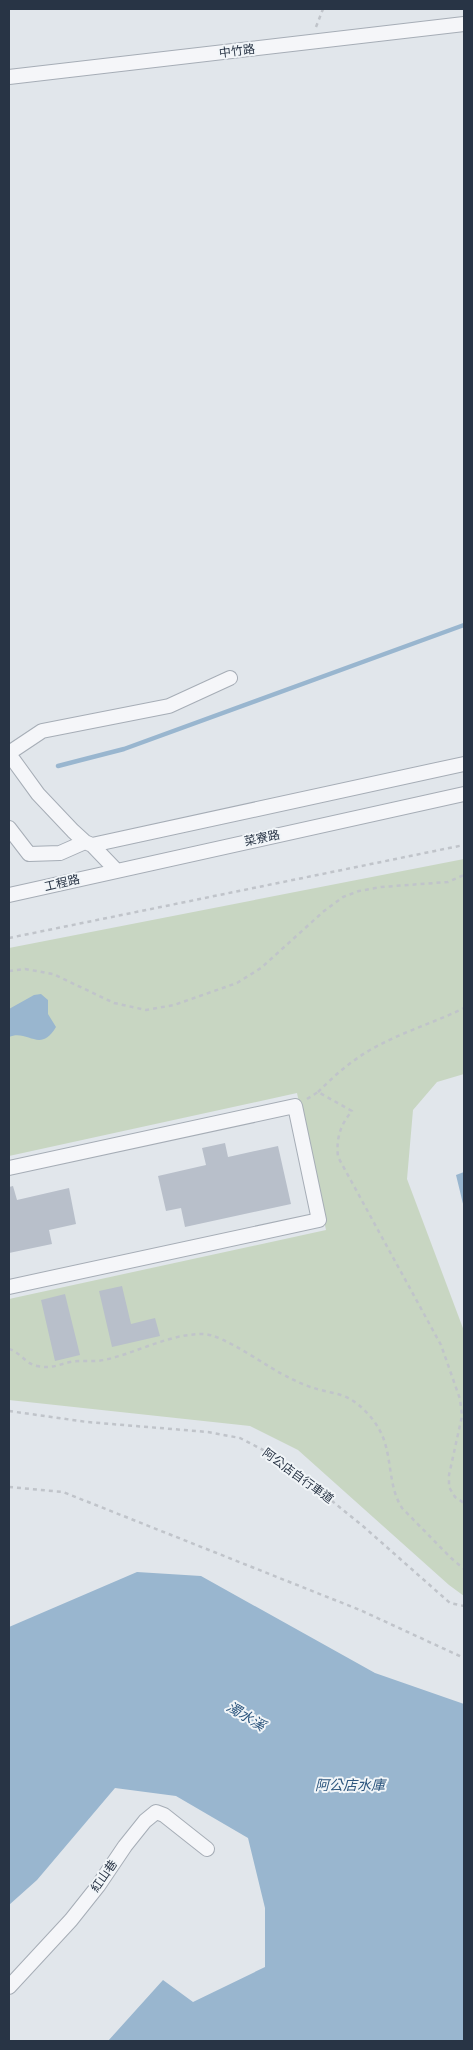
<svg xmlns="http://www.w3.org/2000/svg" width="473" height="2050" font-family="Rubik,'Noto Sans TC',sans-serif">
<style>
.green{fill:#c8d6c2}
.water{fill:#99b6cf}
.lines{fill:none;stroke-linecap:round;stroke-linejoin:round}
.stream{stroke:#99b6cf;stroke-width:4.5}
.building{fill:#b8bfca}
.minor-casing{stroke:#a6adb6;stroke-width:16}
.path{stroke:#c0c4ca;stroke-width:2.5;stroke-dasharray:4 4;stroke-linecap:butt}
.minor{stroke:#f5f6f9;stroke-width:14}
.labels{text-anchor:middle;stroke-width:4;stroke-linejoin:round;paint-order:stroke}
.street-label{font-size:12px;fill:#283445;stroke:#f1f5f8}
.water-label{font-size:14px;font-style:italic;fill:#2d567e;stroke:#f1f5f8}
</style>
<rect width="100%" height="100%" fill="#e1e6eb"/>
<path class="green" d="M464,859V1074L437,1082L413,1110L407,1179L464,1331V1596L449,1585L298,1450L250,1426L9,1400V1299L326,1230L297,1093L9,1156V948Z"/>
<path class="water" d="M41,994L48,1000V1014L56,1027C40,1054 28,1029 9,1037V1009L34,995Z
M464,1172V1208L456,1175Z
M137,1572L201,1576L375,1673L464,1704V2041H108L163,1980L193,2002L265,1967V1908L248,1838L176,1796L115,1788L37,1880L9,1905V1627Z"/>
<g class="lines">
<path class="stream" d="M58,766L124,749L464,625"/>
</g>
<path class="building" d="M225,1143L228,1157L278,1146L291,1204L185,1227L181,1208L166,1211L158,1176L206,1165L202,1148Z
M13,1186L17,1200L69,1188L76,1224L49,1230L52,1244L9,1253V1187Z
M122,1286L131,1324L155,1318L160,1336L112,1347L99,1291Z
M65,1294L80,1355L55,1361L41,1300Z"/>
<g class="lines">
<g class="minor-casing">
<path id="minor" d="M9,77L464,24
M9,753L42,731L169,706L230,678
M9,754L38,794L73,831L85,842L92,845L116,870
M9,828L29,854L60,853L85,842
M92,845L464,764
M9,895L464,794
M9,1168L295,1106L319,1220L9,1287
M9,1987L71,1920L98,1886L125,1846L145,1821L156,1812L164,1815L207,1849"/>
</g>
<path class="path" d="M316,27L323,9
M9,938L464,845
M9,971L25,969L53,974L114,1003L146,1010L174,1005L237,983L261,968L324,911L343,897L359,891L381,887L448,882L464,875
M318,1092C331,1079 344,1067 359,1057C391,1035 430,1025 464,1008
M307,1099L318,1092L352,1111C340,1125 336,1139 338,1157L441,1345L460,1399L462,1416L449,1475V1487L455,1497L464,1503
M9,1349C20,1352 26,1364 37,1366C50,1369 58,1365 70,1362C81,1360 93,1362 104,1360C137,1353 168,1334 203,1334C224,1334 269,1369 290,1378C298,1382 306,1386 314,1388C325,1392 340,1393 350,1399C361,1405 373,1418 379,1429C393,1453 387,1485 402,1508L451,1558L464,1569
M9,1411L87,1422L208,1432L240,1438L269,1453L305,1479L364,1527L450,1603L464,1606
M9,1487L63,1492L360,1610L464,1658"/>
<use href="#minor" class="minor"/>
</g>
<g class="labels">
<g class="street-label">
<text transform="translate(237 51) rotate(-7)" y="4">中竹路</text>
<text transform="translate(262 838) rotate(-12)" y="4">菜寮路</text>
<text transform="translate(62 883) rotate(-13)" y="4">工程路</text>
<text transform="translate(298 1476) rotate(36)" y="4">阿公店自行車道</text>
<text transform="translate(104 1876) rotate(-55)" y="4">紅山巷</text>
</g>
<g class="water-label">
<text transform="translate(246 1716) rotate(31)" y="5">濁水溪</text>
<text x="350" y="1790">阿公店水庫</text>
</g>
</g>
<rect width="473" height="2050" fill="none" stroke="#283445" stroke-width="20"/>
</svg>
